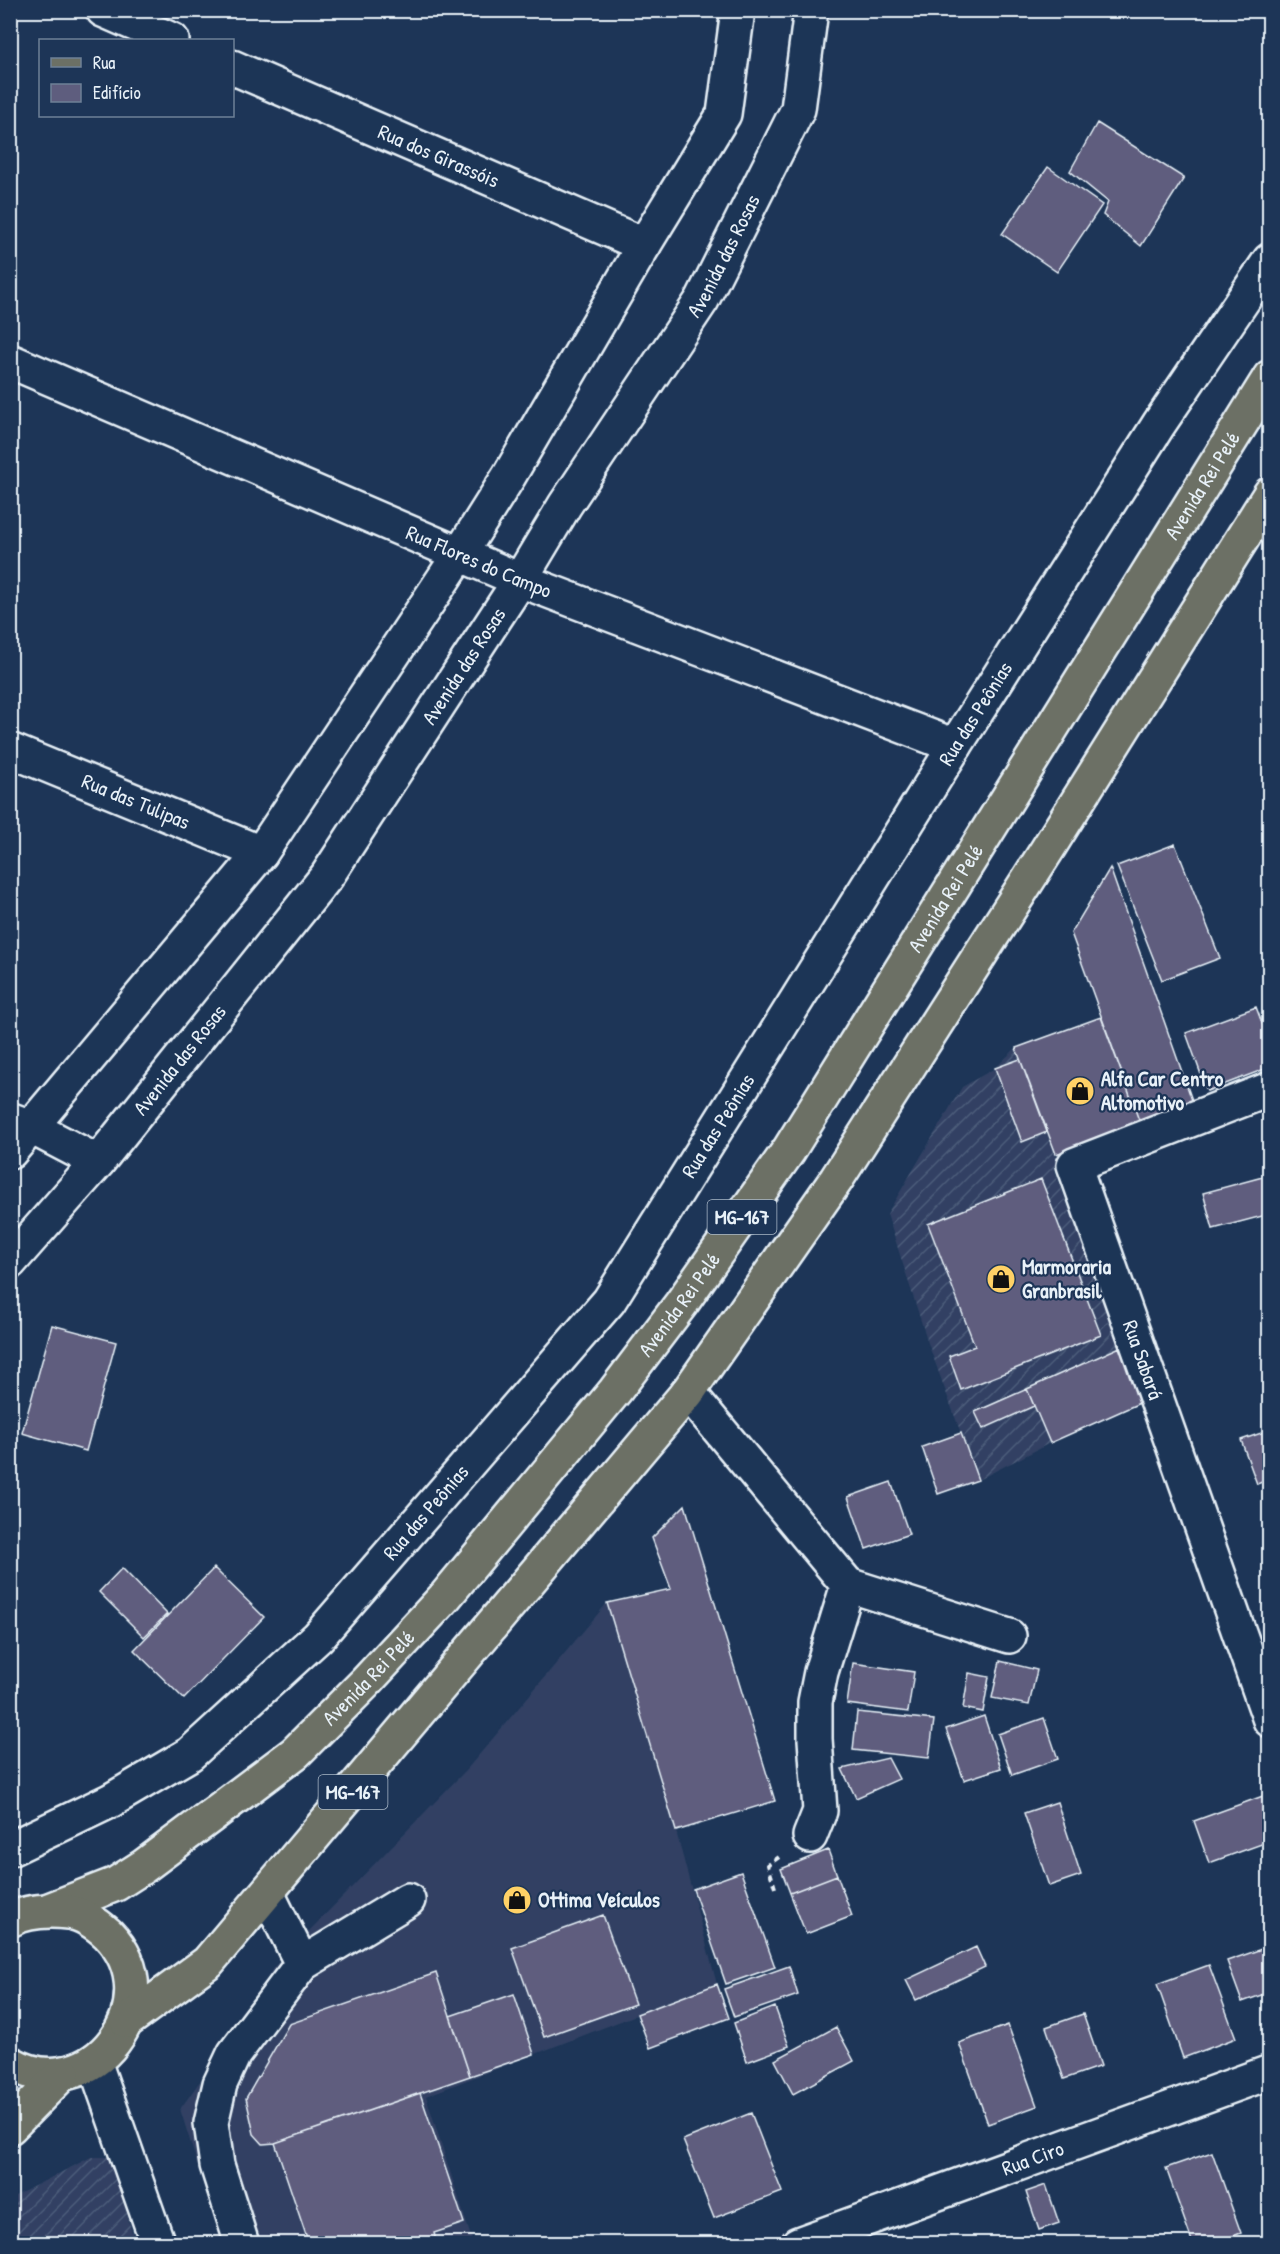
<svg xmlns="http://www.w3.org/2000/svg" width="1280" height="2254" font-family="'Patrick Hand',sans-serif">
<style>
.built{fill:#304163}
.industrial{fill:url(#industrial-furrows)}
.building{fill:#5e5d7e;stroke:#e8f1f8;stroke-width:1.5}
.lines{fill:none;stroke-linecap:round;stroke-linejoin:round}
.minor-casing{stroke:#e8f1f8;stroke-width:38}
.major-casing{stroke:#e8f1f8;stroke-width:38}
.path{stroke:#e8f1f8;stroke-width:4;stroke-dasharray:6 4.5;stroke-linecap:butt}
.minor{stroke:#1d3557;stroke-width:33}
.major{stroke:#6c7065;stroke-width:33}
.labels{text-anchor:middle;stroke-width:4.5;stroke-linejoin:round;paint-order:stroke}
.shield{fill:#1d3557;stroke:#abb9c8;stroke-width:1.5}
.shield-label{font-size:20px;font-weight:bold;fill:#e8f1f8}
.street-label{font-size:21px;fill:#e8f1f8;stroke:#1d3557}
.poi-label{font-size:21px;font-weight:bold;fill:#e8f1f8;stroke:#1d3557;text-anchor:start}
</style>
<defs>
<pattern id="industrial-furrows" width="10" height="10" patternUnits="userSpaceOnUse" patternTransform="scale(1.5)"><rect width="10" height="10" fill="#304163"/><path d="M-1 1l2-2M0 10L10 0M9 11l2-2" fill="none" stroke="#4e5d7a"/></pattern>
</defs>
<rect width="100%" height="100%" fill="#1d3557"/>
<filter id="ink" filterUnits="userSpaceOnUse"><feTurbulence type="fractalNoise" baseFrequency=".0167" numOctaves="2"/><feDisplacementMap in="SourceGraphic" scale="12" xChannelSelector="R" yChannelSelector="G"/><feConvolveMatrix kernelMatrix="1 2 1 2 8 2 1 2 1" color-interpolation-filters="sRGB"/></filter>
<g filter="url(#ink)">
<path class="built" d="M607,1603L676,1831L717,1984L426,2096L473,2243H222L180,2109L249,2013L273,1968L467,1769Z"/>
<path class="industrial" d="M1016,1048L1056,1154L1055,1171L1120,1347L1144,1401L1050,1443L978,1480L928,1343L887,1214L962,1087L995,1068Z
M91,2157H111L135,2243L11,2244V2198Z"/>
<path class="building" d="M1097,123L1184,178L1141,246L1103,215L1108,202L1070,171Z
M1048,167L1102,205L1057,272L1002,234Z
M1175,844L1220,958L1162,980L1117,866Z
M1110,868L1193,1103L1140,1123L1071,933Z
M1256,1007L1270,1044V1067L1207,1091L1186,1033Z
M1101,1017L1140,1123L1056,1154L1016,1048Z
M1020,1059L1047,1132L1022,1142L995,1068Z
M1270,1175V1214L1213,1229L1203,1193Z
M1041,1179L1101,1335L961,1390L949,1356L975,1346L928,1224Z
M52,1325L116,1342L86,1451L22,1433Z
M1120,1347L1144,1401L1050,1443L1027,1389Z
M1027,1389L1034,1406L983,1429L975,1412Z
M1270,1430V1479L1257,1484L1241,1440Z
M961,1433L978,1480L938,1494L922,1447Z
M891,1482L909,1534L866,1549L848,1497Z
M685,1505L775,1801L676,1831L607,1603L671,1589L652,1538Z
M122,1568L167,1614L144,1637L99,1592Z
M214,1568L264,1617L184,1699L134,1650Z
M1000,1661L1037,1670L1029,1705L992,1698Z
M853,1663L914,1672L908,1712L847,1704Z
M969,1673L989,1677L983,1712L963,1708Z
M857,1712L934,1720L929,1758L853,1750Z
M984,1716L1001,1768L964,1780L946,1729Z
M1044,1718L1058,1759L1012,1775L998,1734Z
M888,1758L899,1779L856,1798L842,1769Z
M1263,1796L1270,1814V1841L1209,1863L1194,1821Z
M1057,1802L1081,1875L1049,1886L1024,1813Z
M828,1850L837,1875L790,1893L781,1869Z
M741,1872L775,1967L726,1984L693,1889Z
M837,1875L852,1916L806,1934L790,1893Z
M603,1915L635,2004L544,2037L512,1948Z
M1270,1946V1992L1242,2002L1227,1961Z
M976,1947L985,1967L916,2000L906,1980Z
M1209,1965L1236,2038L1183,2058L1157,1984Z
M789,1966L798,1995L734,2017L724,1989Z
M436,1973L470,2076L275,2143L263,2144L254,2134L246,2098L289,2024Z
M717,1984L729,2018L650,2048L637,2014Z
M514,1994L534,2054L470,2076L450,2016Z
M775,2007L789,2046L747,2062L734,2023Z
M1083,2014L1101,2066L1064,2079L1046,2027Z
M1008,2025L1037,2106L988,2124L959,2043Z
M836,2027L854,2061L793,2094L775,2060Z
M420,2093L464,2223L434,2233L437,2244H309L275,2143Z
M751,2113L782,2192L714,2218L683,2140Z
M1212,2152L1241,2233L1212,2244H1193L1166,2168Z
M1046,2185L1059,2223L1039,2230L1026,2192Z"/>
<g class="lines">
<g class="minor-casing">
<g id="minor">
<path d="M103,10L172,40"/>
<path id="s1" d="M232,67L644,245"/>
<path id="s2" d="M10,361L520,580L955,746"/>
<path id="s3" d="M10,750L261,853"/>
<path id="s4" d="M1270,1089L1074,1165L1270,1720"/>
<path d="M12,1120L31,1127L98,1162"/>
<path d="M10,1152L261,853L460,554L509,476L644,245L724,114L738,10"/>
<path id="s5" d="M10,1262L98,1162L327,876L520,580L565,505L702,300L798,109L811,10"/>
<path d="M688,1392L848,1585L821,1672L815,1702V1739L820,1811L810,1836"/>
<path d="M848,1585L1009,1636"/>
<path id="s6" d="M10,1849L110,1801L190,1754L318,1637L609,1301L955,746L1159,424L1270,260"/>
<path d="M267,1893L302,1964L408,1900"/>
<path d="M94,2061L158,2244"/>
<path d="M242,2244L217,2165L211,2123L220,2084L234,2054L302,1964"/>
<path id="s7" d="M798,2244L1270,2072"/>
</g>
</g>
<g class="major-casing">
<g id="major">
<path id="s8" d="M49,1910L116,1884L144,1866L295,1753L365,1683L444,1598L615,1391L681,1304L789,1150L1270,377"/>
<path d="M10,1920C28,1910 49,1910 68,1912C83,1914 97,1924 108,1934C173,2001 92,2110 10,2063"/>
<path d="M127,2021L208,1962L688,1392L836,1180L1047,850L1270,494"/>
<path d="M10,2127L63,2073"/>
</g>
</g>
<path class="path" d="M775,1888L768,1865L782,1855"/>
<use href="#minor" class="minor"/>
<use href="#major" class="major"/>
</g>
</g>
<defs>
<g id="shop-disc" transform="scale(1.5)"><circle r="9.5" fill="#ffd166" stroke="#1d3557"/><path d="M-5-2.5h2.3a2.7 3.5 0 0 1 5.4 0H5L5.5 6h-11ZM-1.5-2.5h3a1.5 2.3 0 0 0-3 0Z" fill="#111"/></g>
</defs>
<g fill-rule="evenodd">
<use href="#shop-disc" x="1080" y="1091"/>
<use href="#shop-disc" x="1001" y="1279"/>
<use href="#shop-disc" x="517" y="1900"/>
</g>
<g class="labels">
<g class="shield">
<rect x="707.5" y="1200" width="69" height="34" rx="4.5"/>
<rect x="318.5" y="1775" width="69" height="34" rx="4.5"/>
</g>
<g class="shield-label">
<text x="742" y="1224">MG-167</text>
<text x="353" y="1799">MG-167</text>
</g>
<g class="street-label">
<text dy="7" stroke="none"><textPath href="#s1" startOffset="225">Rua dos Girassóis</textPath></text>
<text dy="7" stroke="none"><textPath href="#s5" startOffset="1236">Avenida das Rosas</textPath></text>
<text dy="7" stroke="none"><textPath href="#s8" startOffset="1857">Avenida Rei Pelé</textPath></text>
<text dy="7" stroke="none"><textPath href="#s2" startOffset="510">Rua Flores do Campo</textPath></text>
<text dy="7" stroke="none"><textPath href="#s5" startOffset="750">Avenida das Rosas</textPath></text>
<text dy="7" stroke="none"><textPath href="#s6" startOffset="1514">Rua das Peônias</textPath></text>
<text dy="7" stroke="none"><textPath href="#s3" startOffset="136">Rua das Tulipas</textPath></text>
<text dy="7" stroke="none"><textPath href="#s8" startOffset="1371">Avenida Rei Pelé</textPath></text>
<text dy="7" stroke="none"><textPath href="#s5" startOffset="264">Avenida das Rosas</textPath></text>
<text dy="7" stroke="none"><textPath href="#s6" startOffset="1028">Rua das Peônias</textPath></text>
<text dy="7" stroke="none"><textPath href="#s8" startOffset="885">Avenida Rei Pelé</textPath></text>
<text dy="7" stroke="none"><textPath href="#s4" startOffset="417">Rua Sabará</textPath></text>
<text dy="7" stroke="none"><textPath href="#s6" startOffset="542">Rua das Peônias</textPath></text>
<text dy="7" stroke="none"><textPath href="#s8" startOffset="399">Avenida Rei Pelé</textPath></text>
<text dy="7" stroke="none"><textPath href="#s7" startOffset="250">Rua Ciro</textPath></text>
</g>
<g class="poi-label">
<text x="1101" y="1086">Alfa Car Centro<tspan x="1101" dy="24">Altomotivo</tspan></text>
<text x="1022" y="1274">Marmoraria<tspan x="1022" dy="24">Granbrasil</tspan></text>
<text x="538" y="1907">Ottima Veículos</text>
</g>
</g>
<rect width="1280" height="2254" fill="none" stroke="#1d3557" stroke-width="36"/>
<rect x="18" y="18" width="1244" height="2218" fill="none" stroke="#e8f1f8" stroke-width="2" filter="url(#ink)"/>
<rect x="39" y="39" width="195" height="78" fill="#1d3557" stroke="#6e8097" stroke-width="1.5"/>
<rect x="51" y="58" width="30" height="9" fill="#6c7065" stroke="#6e8097" stroke-width="1.5"/>
<text x="93" y="69" font-size="18" fill="#e8f1f8">Rua</text>
<rect x="51" y="84" width="30" height="18" fill="#5e5d7e" stroke="#6e8097" stroke-width="1.5"/>
<text x="93" y="99" font-size="18" fill="#e8f1f8">Edifício</text>
</svg>
